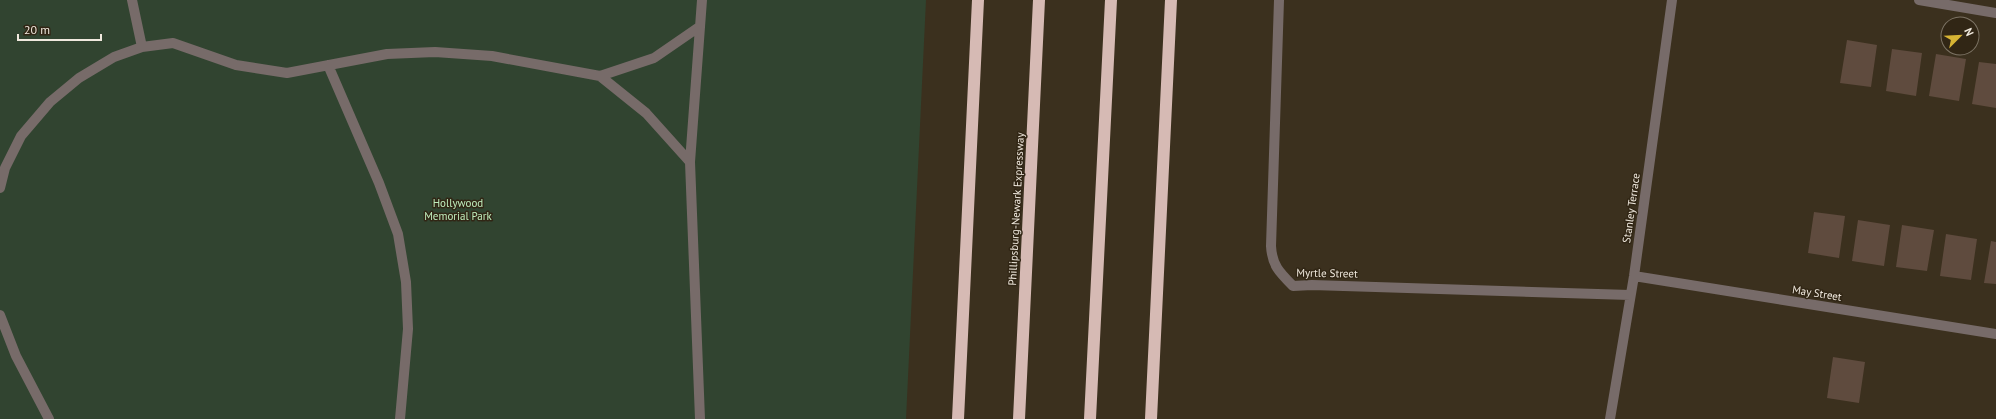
<svg xmlns="http://www.w3.org/2000/svg" width="1996" height="419" font-family="'PT Sans',sans-serif">
<style>
.green{fill:#314430}
.building{fill:#5f4b3e}
.lines{fill:none;stroke-linecap:round;stroke-linejoin:round}
.minor{stroke:#776b69;stroke-width:10}
.highway{stroke:#d6bab4;stroke-width:12}
.labels{text-anchor:middle;stroke-width:3;stroke-linejoin:round;paint-order:stroke}
.park-label{font-size:11px;fill:#bfeebd;stroke:#312615}
.street-label{font-size:11px;fill:#f0e9de;stroke:#312615}
</style>
<rect width="100%" height="100%" fill="#3b301e"/>
<path class="green" d="M0,0H926L906,419H0Z"/>
<path class="building" d="M1847,40L1877,45L1871,87L1840,83Z
M1892,49L1922,53L1916,96L1886,91Z
M1936,54L1966,59L1959,101L1929,96Z
M1979,62L1996,64V108L1972,104Z
M1814,212L1845,216L1839,258L1808,253Z
M1858,220L1890,225L1884,266L1852,261Z
M1902,225L1934,230L1927,271L1896,267Z
M1946,234L1977,239L1971,280L1940,276Z
M1991,241L1996,242V284L1984,283Z
M1833,357L1865,362L1859,403L1827,398Z"/>
<g class="lines">
<path class="minor" d="M132,0L142,47
M1279,0L1271,246C1272,265 1279,272 1293,286L1312,285L1630,295
M1919,0L1996,13
M328,65L379,183L398,234L406,282L408,329L400,419
M600,76L654,58L699,27
M690,162L702,0
M0,188L5,168L21,136L50,102L79,78L114,57L142,47L173,43L236,65L287,73L387,54L435,52L492,56L600,76L646,113L690,162L700,419
M1634,276L1996,334
M0,315L16,356L49,419
M1610,419L1634,276L1672,0"/>
<path class="highway" d="M958,419L978,0
M1019,419L1039,0
M1090,419L1111,0
M1151,419L1171,0"/>
</g>
<g class="labels">
<g class="park-label">
<text x="458" y="207">Hollywood<tspan x="458" dy="13">Memorial Park</tspan></text>
</g>
<g class="street-label">
<text transform="translate(1631 208) rotate(-82)" y="4">Stanley Terrace</text>
<text transform="translate(1016 209) rotate(-87)" y="4">Phillipsburg-Newark Expressway</text>
<text transform="translate(1327 273) rotate(1)" y="4">Myrtle Street</text>
<text transform="translate(1817 293) rotate(9)" y="4">May Street</text>
</g>
</g>
<g transform="translate(1960 36) rotate(66)"><circle r="19" fill="#312615" stroke="#7d7465"/>
<path d="M0-3L7 15L0 10L-7 15Z" fill="#d7b434"/>
<text y="-6" font-size="11" font-weight="bold" text-anchor="middle" fill="#f0e9de">N</text>
</g>
<path d="M18 34v6h83v-6" fill="none" stroke="#f0e9de" stroke-width="2"/>
<text x="24" y="34" font-size="12" fill="#f0e9de" stroke="#312615" stroke-width="3" paint-order="stroke">20 m</text>
</svg>
